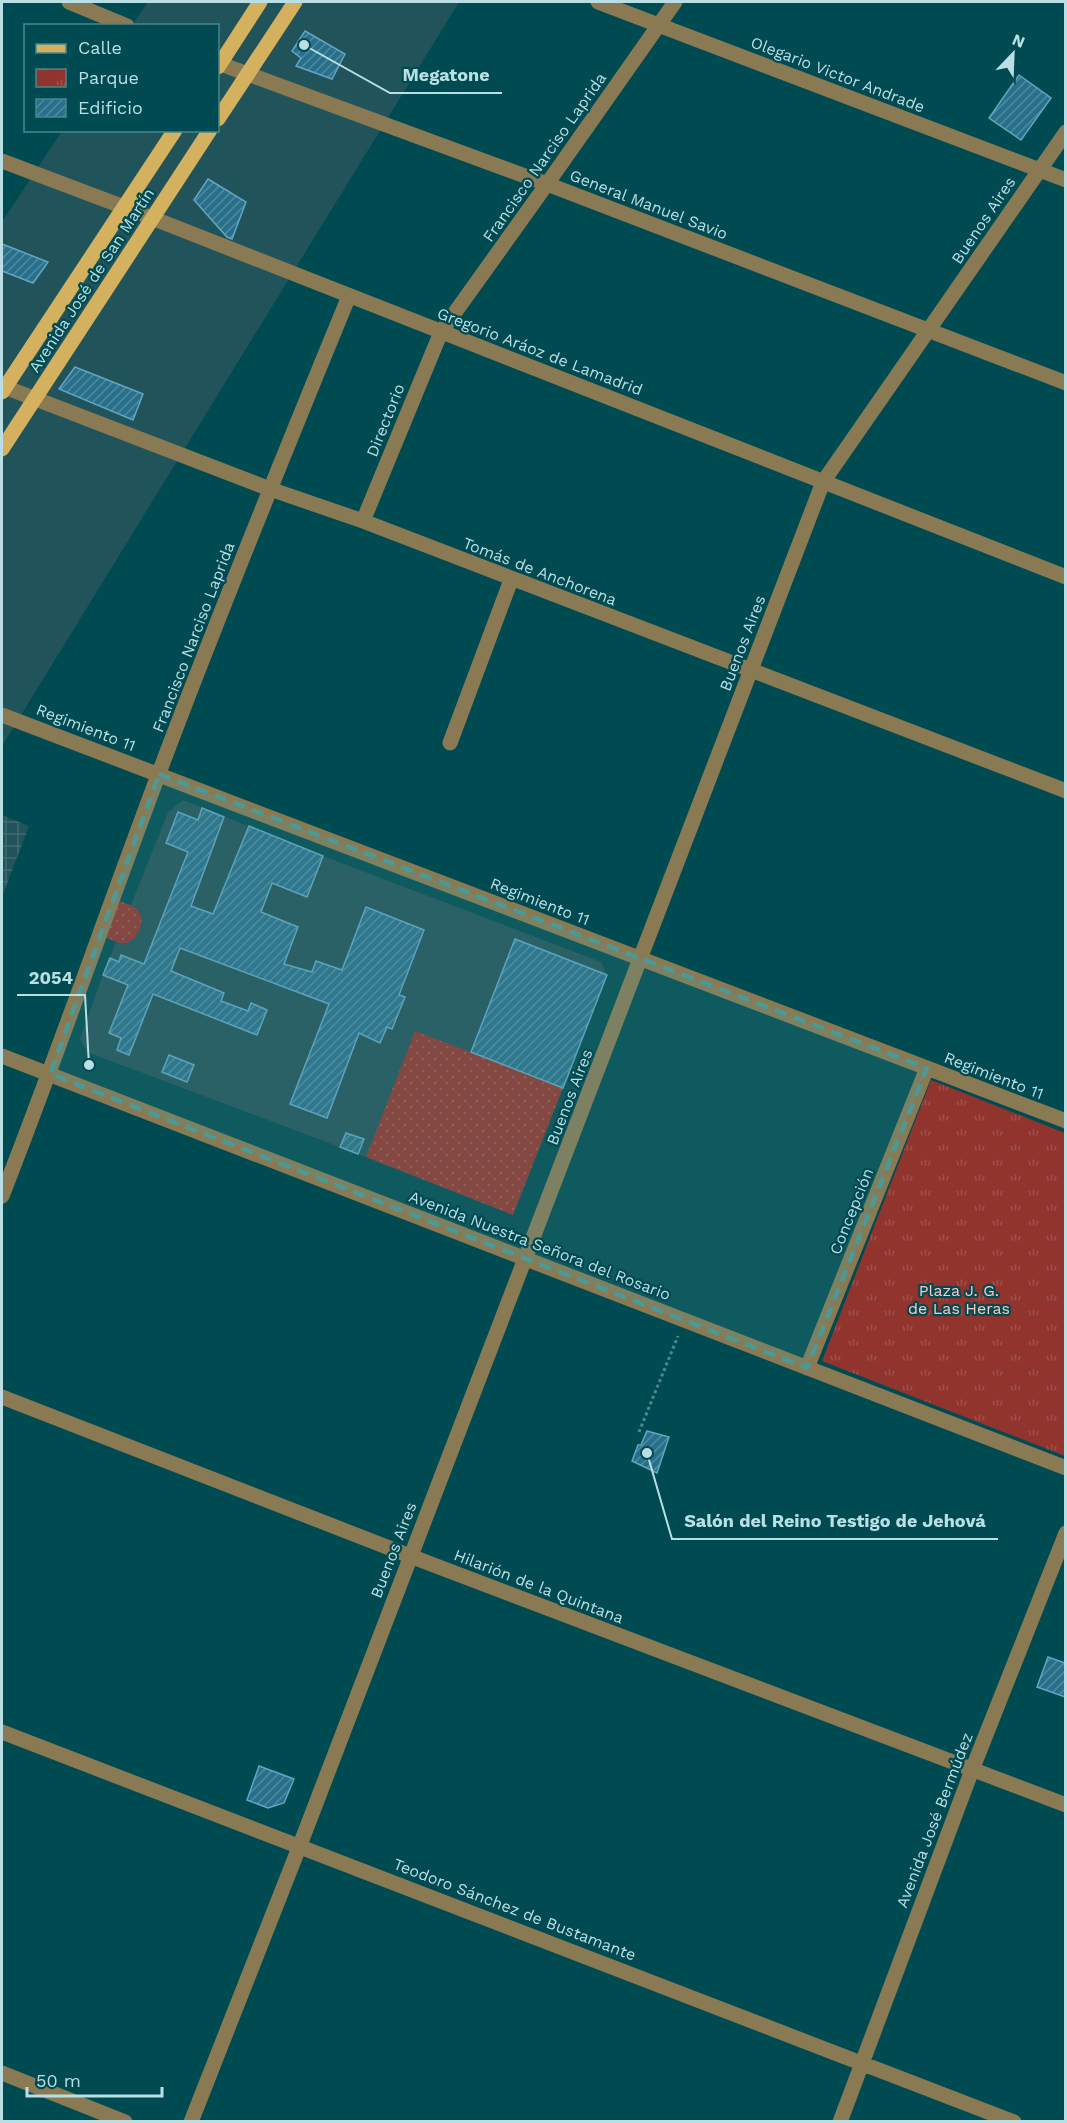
<svg xmlns="http://www.w3.org/2000/svg" width="1067" height="2123" font-family="'Work Sans',sans-serif">
<style>
.built{fill:#21535a}
.industrial{fill:url(#industrial-grid)}
.grass{fill:url(#grass-dots)}
.park{fill:url(#park-tufts)}
.building{fill:url(#building-hatch);stroke:#62a6c3;stroke-width:1.5}
.lines{fill:none;stroke-linecap:round;stroke-linejoin:round}
.path{stroke:#4f8990;stroke-width:3;stroke-dasharray:3 3;stroke-linecap:butt}
.minor{stroke:#8a7a54;stroke-width:15}
.major{stroke:#d3b15e;stroke-width:15}
.marked{fill:#4a9b97;fill-opacity:0.2;stroke:#4a9b97;stroke-width:4.5;stroke-dasharray:12 8;stroke-linejoin:round}
.labels{text-anchor:middle;stroke-width:4.5;stroke-linejoin:round;paint-order:stroke}
.street-label{font-size:16px;fill:#b9dfe4;stroke:#004a52}
.park-label{font-size:16px;fill:#fec7c0;stroke:#004a52}
.leader{fill:none;stroke:#b9dfe4;stroke-width:2}
.callout-dot{fill:#b9dfe4;stroke:#004a52;stroke-width:2}
.callout-label{font-size:18px;text-anchor:middle;font-weight:bold;fill:#b9dfe4;stroke:#004a52;stroke-width:4.5;stroke-linejoin:round;paint-order:stroke}
</style>
<defs>
<pattern id="industrial-grid" width="8" height="8" patternUnits="userSpaceOnUse" patternTransform="scale(1.5)"><rect width="8" height="8" fill="#21535a"/><path d="M0 4h8M4 0v8" fill="none" stroke="#3f6b72"/></pattern>
<pattern id="grass-dots" width="8" height="8" patternUnits="userSpaceOnUse" patternTransform="scale(1.5)"><rect width="8" height="8" fill="#91342e"/><path d="M2 2h.1M6 6h.1" fill="none" stroke="#9e514c" stroke-width="1.8" stroke-linecap="round"/></pattern>
<pattern id="park-tufts" width="24" height="20" patternUnits="userSpaceOnUse" patternTransform="scale(1.5)"><rect width="24" height="20" fill="#91342e"/><path d="M3 7l-1-3M5 7V3M7 7l1-3M15 17l-1-3M17 17v-4M19 17l1-3" fill="none" stroke="#9e514c"/></pattern>
<pattern id="building-hatch" width="6" height="6" patternUnits="userSpaceOnUse" patternTransform="scale(1.5)"><rect width="6" height="6" fill="#286f8a"/><path d="M-1 1l2-2M0 6l6-6M5 7l2-2" fill="none" stroke="#4f8aa0"/></pattern>
</defs>
<rect width="100%" height="100%" fill="#004a52"/>
<path class="built" d="M148,2H459L2,746V222L62,131L218,130V26L132,25Z
M183,800L323,856L601,962L607,975L513,1215L358,1154L87,1052L80,1039L103,975L168,812Z"/>
<path class="industrial" d="M2,815L29,826L2,897Z"/>
<path class="grass" d="M119,901C127,904 136,906 140,913C145,923 136,943 124,943C118,944 111,939 105,937Z
M415,1031L563,1088L513,1215L366,1157Z"/>
<path class="park" d="M931,1080L1065,1133V1456L822,1361Z"/>
<path class="building" d="M305,31L345,54L332,79L296,66L301,58L292,51Z
M1019,75L1051,98L1021,140L989,118Z
M208,179L246,202L232,239L227,237L194,200Z
M2,244L48,262L33,283L2,271Z
M75,367L143,394L133,420L59,389Z
M202,808L224,817L191,906L213,914L249,826L323,856L307,897L272,883L261,912L298,927L284,964L312,972L316,961L342,970L366,907L424,930L399,995L405,997L392,1029L387,1027L380,1043L359,1033L327,1118L290,1104L329,1004L308,996L180,948L171,971L224,993L221,1001L248,1011L251,1003L267,1010L257,1035L153,994L129,1055L117,1050L121,1038L109,1033L128,985L103,975L110,958L119,962L121,955L144,964L188,852L166,843L178,812L198,820Z
M515,939L607,975L563,1088L471,1052Z
M169,1055L194,1065L187,1082L162,1072Z
M346,1133L364,1139L358,1154L340,1147Z
M647,1431L669,1437L657,1473L632,1461L638,1445H641Z
M1048,1657L1065,1663V1697L1037,1687Z
M259,1766L294,1779L284,1803L268,1808L247,1800Z"/>
<g class="lines">
<path class="path" d="M639,1432L678,1336"/>
<path class="minor" d="M69,2L127,26
M598,2L1066,180
M218,63L547,184L1066,383
M2,161L124,207L1066,577
M2,386L270,489L363,521L1066,791
M363,521L441,332L547,184L675,2
M2,715L1066,1121
M450,743L511,580
M2,1056L1066,1468
M2,1196C57,1056 106,914 159,773C219,613 284,454 349,296
M807,1368L927,1068
M2,1397L410,1556L1066,1805
M2,1732L1014,2122
M2,2073L125,2122
M191,2122L300,1845L823,482L1066,132
M840,2122L972,1770L1066,1533"/>
<path class="major" d="M218,67L260,2
M218,119L295,2
M2,392L175,130
M2,449L210,130"/>
</g>
<path class="marked" d="M159,774L927,1068L807,1368L50,1074Z"/>
<g class="labels">
<g class="street-label">
<text transform="translate(838 74) rotate(21)" y="6">Olegario Victor Andrade</text>
<text transform="translate(544 157) rotate(-55)" y="6">Francisco Narciso Laprida</text>
<text transform="translate(649 204) rotate(21)" y="6">General Manuel Savio</text>
<text transform="translate(983 220) rotate(-56)" y="6">Buenos Aires</text>
<text transform="translate(91 280) rotate(-57)" y="6">Avenida José de San Martín</text>
<text transform="translate(540 351) rotate(21)" y="6">Gregorio Aráoz de Lamadrid</text>
<text transform="translate(385 420) rotate(-68)" y="6">Directorio</text>
<text transform="translate(540 571) rotate(21)" y="6">Tomás de Anchorena</text>
<text transform="translate(193 637) rotate(-69)" y="6">Francisco Narciso Laprida</text>
<text transform="translate(742 643) rotate(-69)" y="6">Buenos Aires</text>
<text transform="translate(86 727) rotate(21)" y="6">Regimiento 11</text>
<text transform="translate(540 901) rotate(21)" y="6">Regimiento 11</text>
<text transform="translate(994 1075) rotate(21)" y="6">Regimiento 11</text>
<text transform="translate(569 1097) rotate(-69)" y="6">Buenos Aires</text>
<text transform="translate(851 1211) rotate(-68)" y="6">Concepción</text>
<text transform="translate(540 1245) rotate(21)" y="6">Avenida Nuestra Señora del Rosario</text>
<text transform="translate(393 1550) rotate(-69)" y="6">Buenos Aires</text>
<text transform="translate(539 1586) rotate(21)" y="6">Hilarión de la Quintana</text>
<text transform="translate(934 1820) rotate(-69)" y="6">Avenida José Bermúdez</text>
<text transform="translate(515 1909) rotate(21)" y="6">Teodoro Sánchez de Bustamante</text>
</g>
<g class="park-label">
<text x="959" y="1296">Plaza J. G.<tspan x="959" dy="18">de Las Heras</tspan></text>
</g>
</g>
<path class="leader" d="M304 45L390 93H502M89 1065L85 995H17M647 1453L672 1539H998"/>
<g class="callout-dot">
<circle cx="304" cy="45" r="6"/>
<circle cx="89" cy="1065" r="6"/>
<circle cx="647" cy="1453" r="6"/>
</g>
<g class="callout-label">
<text x="446" y="81">Megatone</text>
<text x="51" y="984">2054</text>
<text x="835" y="1527">Salón del Reino Testigo de Jehová</text>
</g>
<rect width="1067" height="2123" fill="none" stroke="#b9dfe4" stroke-width="6"/>
<rect x="24" y="24" width="195" height="108" fill="#004a52" stroke="#4a868c" stroke-width="1.5"/>
<rect x="36" y="44" width="30" height="9" fill="#d3b15e" stroke="#4a868c" stroke-width="1.5"/>
<text x="78" y="54" font-size="18" fill="#b9dfe4">Calle</text>
<rect x="36" y="69" width="30" height="18" fill="url(#park-tufts)" stroke="#4a868c" stroke-width="1.5"/>
<text x="78" y="84" font-size="18" fill="#b9dfe4">Parque</text>
<rect x="36" y="99" width="30" height="18" fill="url(#building-hatch)" stroke="#4a868c" stroke-width="1.5"/>
<text x="78" y="114" font-size="18" fill="#b9dfe4">Edificio</text>
<g transform="translate(1013 54) rotate(23)" stroke="#004a52" stroke-width="4.5" paint-order="stroke">
<path d="M0-4.5L10 22L0 15L-10 22Z" fill="#b9dfe4"/>
<text y="-9" font-size="16" font-weight="bold" text-anchor="middle" fill="#b9dfe4">N</text>
</g>
<path d="M27 2087v9h135v-9" fill="none" stroke="#b9dfe4" stroke-width="3"/>
<text x="36" y="2087" font-size="18" fill="#b9dfe4" stroke="#004a52" stroke-width="4.5" paint-order="stroke">50 m</text>
</svg>
